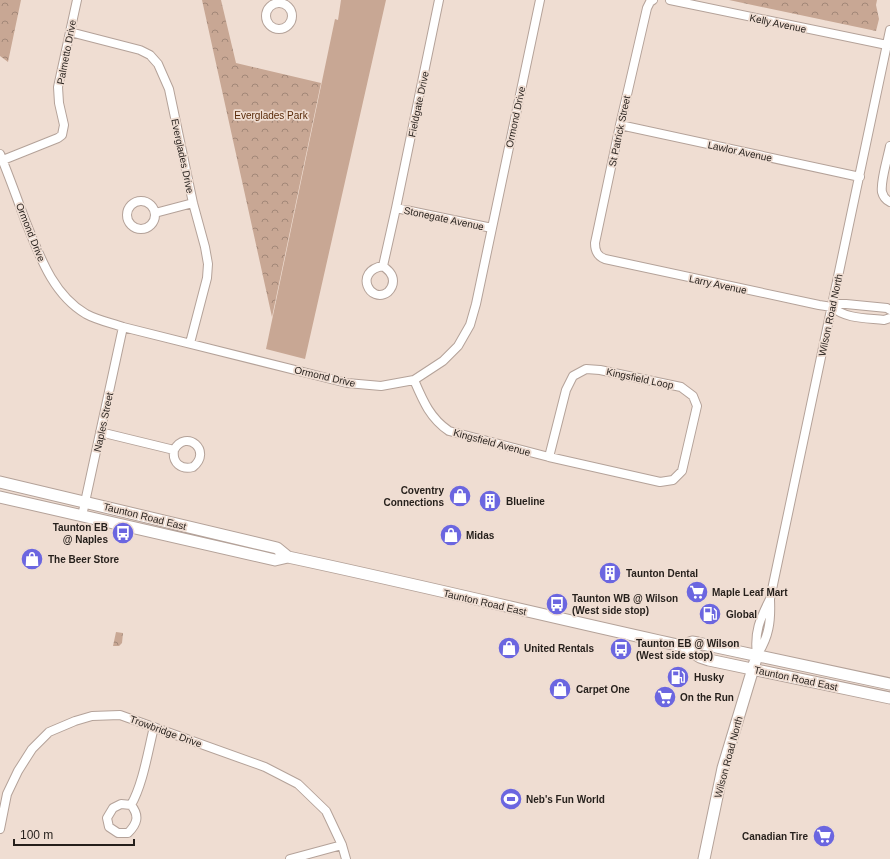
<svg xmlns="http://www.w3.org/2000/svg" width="890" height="859" font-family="Helvetica,sans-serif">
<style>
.grass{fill:#c8a794}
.park{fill:url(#park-crowns)}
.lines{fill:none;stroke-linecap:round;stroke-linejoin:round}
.minor-casing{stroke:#b4a299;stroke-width:10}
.major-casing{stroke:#b4a299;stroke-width:13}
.minor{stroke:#fff;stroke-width:8}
.major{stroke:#fff;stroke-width:11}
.labels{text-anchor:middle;stroke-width:3.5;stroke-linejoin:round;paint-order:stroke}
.street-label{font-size:10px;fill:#251f1b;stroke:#efddd2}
.park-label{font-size:10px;fill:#592a09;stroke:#efddd2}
.poi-label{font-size:10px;font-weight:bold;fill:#251f1b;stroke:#efddd2;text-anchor:start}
</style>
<defs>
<pattern id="park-crowns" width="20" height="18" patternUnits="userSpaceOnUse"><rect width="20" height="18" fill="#c8a794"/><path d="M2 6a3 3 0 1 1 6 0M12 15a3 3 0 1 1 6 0" fill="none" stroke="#a28778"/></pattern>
</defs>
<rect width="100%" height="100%" fill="#efddd2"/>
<path class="grass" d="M341,0H386L305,359L266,349L335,19L338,20Z"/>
<path class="park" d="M0,0H21L8,62L0,56Z
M202,0H221L236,63L321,83L272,317Z
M729,0H877L876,5L879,19L876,31Z
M116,632L123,633L122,643L119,646H113Z"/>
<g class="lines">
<g class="minor-casing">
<path id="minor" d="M653,0L650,2L647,8L620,125L595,243C595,251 597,256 605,259L819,305L832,307L839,304H846L887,308L890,310
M670,0L887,45
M266 16a13 13 0 1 1 26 0a13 13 0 1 1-26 0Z
M70,32L140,50L150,55L158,64L169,89L193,203L205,247L208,264L207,278L190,343
M620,125L860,177
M890,146C888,157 880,182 882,192C883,196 886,200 890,202
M0,154C9,176 17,198 25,220C39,254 52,294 86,314C97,320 111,323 123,327L347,383L381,386L414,380L443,361L458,346L470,325L476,304L540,0
M3,160L58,138L62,135L64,125L59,103L58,87L77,0
M127 215a14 14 0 1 1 28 0a14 14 0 1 1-28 0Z
M396,208L492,228
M155,213L193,203
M383,266C388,270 393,274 393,281C393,285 391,289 388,292C370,305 353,271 383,266L396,208L439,0
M832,307C846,319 866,318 884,320L890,318
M414,380C423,401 430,418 449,431L549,457L660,482L673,480L682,471L697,406L693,396L681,387L600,370L586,369L573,376L566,390L549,457
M100,432L174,450C186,428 213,451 193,467C181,470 172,463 174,450
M82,516L123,327
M757,655C754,632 760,619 770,599L890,30
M757,655C769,637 771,621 770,600
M121,804L131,805C140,816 137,824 128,833H118L109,827L107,818L113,808Z
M131,805C143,784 148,751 154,727
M0,829L7,794L18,771L32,749L49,732L75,721L92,716L120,715L265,767L298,784L326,811L342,845L346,859
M290,859L342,845"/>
</g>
<g class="major-casing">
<path id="major" d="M0,482L277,548L288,557
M0,497L275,560L288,557C420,585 550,617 682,646L700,657L709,660L890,698
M682,646L692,642L698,643L890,684
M704,859L723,768L755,662"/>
</g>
<use href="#minor" class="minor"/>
<use href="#major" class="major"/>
</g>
<defs>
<g id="shop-disc" transform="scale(1.15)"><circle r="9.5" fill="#6b66e0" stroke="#efddd2"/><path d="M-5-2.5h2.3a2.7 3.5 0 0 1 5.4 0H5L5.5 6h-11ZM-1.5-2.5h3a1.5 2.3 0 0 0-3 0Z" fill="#fff"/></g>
<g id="building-disc" transform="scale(1.15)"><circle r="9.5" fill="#6b66e0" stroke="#efddd2"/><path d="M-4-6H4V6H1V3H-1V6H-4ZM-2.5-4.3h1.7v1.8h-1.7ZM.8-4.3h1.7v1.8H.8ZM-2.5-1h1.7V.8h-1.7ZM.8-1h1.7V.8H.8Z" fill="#fff"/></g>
<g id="bus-disc" transform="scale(1.15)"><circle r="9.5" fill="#6b66e0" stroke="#efddd2"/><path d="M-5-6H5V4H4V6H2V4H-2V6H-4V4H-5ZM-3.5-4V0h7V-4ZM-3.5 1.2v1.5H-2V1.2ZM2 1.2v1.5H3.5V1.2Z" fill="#fff"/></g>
<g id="supermarket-disc" transform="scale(1.15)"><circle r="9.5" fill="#6b66e0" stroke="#efddd2"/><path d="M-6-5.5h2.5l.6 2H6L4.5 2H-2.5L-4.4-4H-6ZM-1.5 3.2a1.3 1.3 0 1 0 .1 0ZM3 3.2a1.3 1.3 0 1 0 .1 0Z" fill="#fff"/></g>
<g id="fuel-disc" transform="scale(1.15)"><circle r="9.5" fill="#6b66e0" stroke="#efddd2"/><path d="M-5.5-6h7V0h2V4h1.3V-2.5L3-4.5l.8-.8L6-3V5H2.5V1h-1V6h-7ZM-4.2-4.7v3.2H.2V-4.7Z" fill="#fff"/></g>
<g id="stadium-disc" transform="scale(1.15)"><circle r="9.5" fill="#6b66e0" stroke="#efddd2"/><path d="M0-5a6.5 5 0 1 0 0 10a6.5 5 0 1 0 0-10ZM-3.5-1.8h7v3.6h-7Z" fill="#fff"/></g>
</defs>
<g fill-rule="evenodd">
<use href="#shop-disc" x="460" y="496"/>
<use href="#building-disc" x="490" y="501"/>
<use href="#bus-disc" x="123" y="533"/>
<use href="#shop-disc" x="451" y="535"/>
<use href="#shop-disc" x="32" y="559"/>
<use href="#building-disc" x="610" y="573"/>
<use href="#supermarket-disc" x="697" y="592"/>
<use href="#bus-disc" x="557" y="604"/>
<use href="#fuel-disc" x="710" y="614"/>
<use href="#shop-disc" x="509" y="648"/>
<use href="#bus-disc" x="621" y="649"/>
<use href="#fuel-disc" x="678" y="677"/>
<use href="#shop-disc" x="560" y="689"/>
<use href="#supermarket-disc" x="665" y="697"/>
<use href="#stadium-disc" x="511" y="799"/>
<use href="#supermarket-disc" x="824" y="836"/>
</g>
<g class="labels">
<g class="street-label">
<text transform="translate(778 23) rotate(12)" y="4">Kelly Avenue</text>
<text transform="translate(66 52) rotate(-79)" y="4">Palmetto Drive</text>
<text transform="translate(418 104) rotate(-78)" y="4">Fieldgate Drive</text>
<text transform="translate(515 117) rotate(-78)" y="4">Ormond Drive</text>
<text transform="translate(619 131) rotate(-78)" y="4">St Patrick Street</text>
<text transform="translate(740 151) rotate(12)" y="4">Lawlor Avenue</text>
<text transform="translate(183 156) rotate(78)" y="4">Everglades Drive</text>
<text transform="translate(444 218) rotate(12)" y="4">Stonegate Avenue</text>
<text transform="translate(31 232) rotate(68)" y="4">Ormond Drive</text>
<text transform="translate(718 284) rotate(12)" y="4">Larry Avenue</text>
<text transform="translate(830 315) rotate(-78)" y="4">Wilson Road North</text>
<text transform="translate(325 376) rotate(13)" y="4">Ormond Drive</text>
<text transform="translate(640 378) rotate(12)" y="4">Kingsfield Loop</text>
<text transform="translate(103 422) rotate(-78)" y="4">Naples Street</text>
<text transform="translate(492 442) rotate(15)" y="4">Kingsfield Avenue</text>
<text transform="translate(145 516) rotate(14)" y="4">Taunton Road East</text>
<text transform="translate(485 602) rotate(13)" y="4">Taunton Road East</text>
<text transform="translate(796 678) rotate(12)" y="4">Taunton Road East</text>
<text transform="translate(166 731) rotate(20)" y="4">Trowbridge Drive</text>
<text transform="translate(728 757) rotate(-75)" y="4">Wilson Road North</text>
</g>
<g class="park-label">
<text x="271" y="119">Everglades Park</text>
</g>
<g class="poi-label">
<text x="444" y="494" text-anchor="end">Coventry<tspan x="444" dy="12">Connections</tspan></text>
<text x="506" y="505">Blueline</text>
<text x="108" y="531" text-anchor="end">Taunton EB<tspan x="108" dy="12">@ Naples</tspan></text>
<text x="466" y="539">Midas</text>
<text x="48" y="563">The Beer Store</text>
<text x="626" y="577">Taunton Dental</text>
<text x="712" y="596">Maple Leaf Mart</text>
<text x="572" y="602">Taunton WB @ Wilson<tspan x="572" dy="12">(West side stop)</tspan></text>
<text x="726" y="618">Global</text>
<text x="636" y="647">Taunton EB @ Wilson<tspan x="636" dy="12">(West side stop)</tspan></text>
<text x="524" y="652">United Rentals</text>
<text x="694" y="681">Husky</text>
<text x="576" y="693">Carpet One</text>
<text x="680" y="701">On the Run</text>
<text x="526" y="803">Neb's Fun World</text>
<text x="808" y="840" text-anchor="end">Canadian Tire</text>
</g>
</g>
<path d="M14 839v6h120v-6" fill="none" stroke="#251f1b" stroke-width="2"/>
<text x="20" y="839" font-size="12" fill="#251f1b" stroke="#efddd2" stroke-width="3" paint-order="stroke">100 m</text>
</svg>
